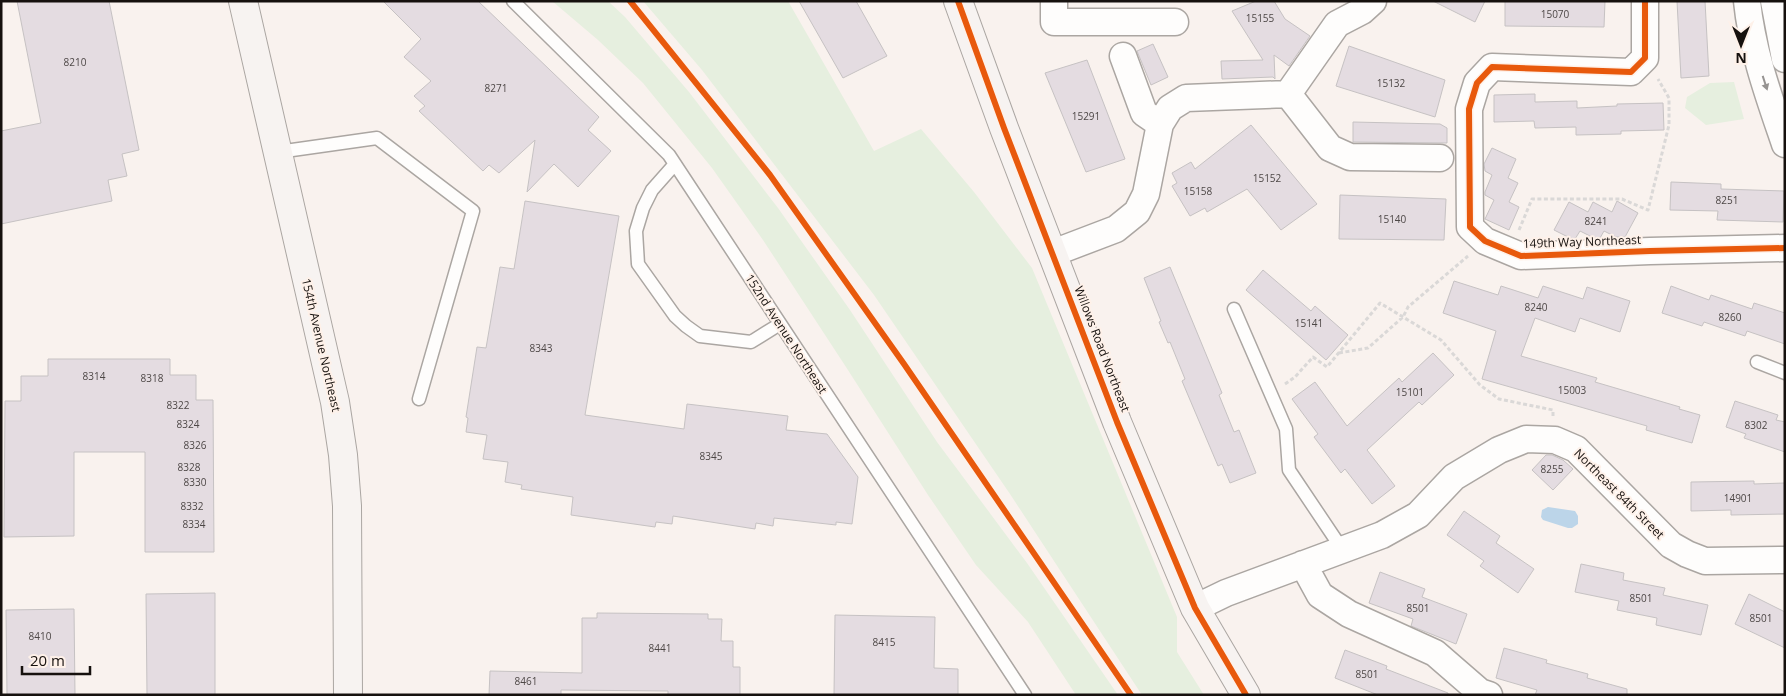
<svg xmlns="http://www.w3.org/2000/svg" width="1786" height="696" font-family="'Open Sans',sans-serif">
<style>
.green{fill:#e6efdf}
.water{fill:#bcd5e9}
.building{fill:#e4dce1;stroke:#c6c2c3}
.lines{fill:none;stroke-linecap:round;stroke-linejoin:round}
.lane-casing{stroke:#aba6a2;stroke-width:15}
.street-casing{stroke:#aba6a2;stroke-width:29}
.secondary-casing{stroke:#aba6a2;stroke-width:30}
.path{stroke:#dad8d7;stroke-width:3;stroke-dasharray:4 2.5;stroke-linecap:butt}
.lane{stroke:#fefdfc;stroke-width:12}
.street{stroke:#fefdfc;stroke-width:26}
.secondary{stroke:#f7f3f1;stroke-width:28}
.cycleway-casing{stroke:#fef1e9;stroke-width:9}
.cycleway{stroke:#e8590c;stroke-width:6}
.oneway{fill:#969391}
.labels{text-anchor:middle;stroke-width:4;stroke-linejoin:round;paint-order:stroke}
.number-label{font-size:10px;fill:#4d4746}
.street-label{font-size:12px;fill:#16110e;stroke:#fef1e9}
</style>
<rect width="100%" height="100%" fill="#f9f2ee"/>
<path class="green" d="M552,1H608L625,17L689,92L778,208L850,310L937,442L1027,563L1118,695H1076L1028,622L976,565L928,495L846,367L763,240L712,168L643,83L598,40Z
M643,1H788L874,151L921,129L974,192L1032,268L1177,617V652L1204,695H1142L1010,494L874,295L702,70Z
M1734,82L1744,119L1706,125L1685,108L1687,97L1710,83Z"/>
<path class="water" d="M1548,507L1575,511L1578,516V524L1572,528H1568L1543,520L1541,517L1542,510Z"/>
<path class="building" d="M17,1H109L139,150L122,154L127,176L108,180L112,201L1,224V131L41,123Z
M383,1H478L599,117L588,130L611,151L578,187L554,164L527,192L535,140L499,173L489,165L483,171L419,111L425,106L414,96L431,81L404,57L421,39Z
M799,1H856L887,56L843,78Z
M1256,1H1274L1285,19L1310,36L1289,66L1274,55L1275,79L1273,77L1222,79L1221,61L1263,60L1232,11Z
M1433,1H1485L1475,22Z
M1505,1H1605L1604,27L1505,26Z
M1677,1H1705L1709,76L1681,78Z
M1153,44L1168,77L1151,85L1137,51Z
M1349,46L1445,80L1435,117L1336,86Z
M1087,60L1125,159L1086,172L1045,73Z
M1535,94V102L1577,101V108L1617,106V104L1663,103L1664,130L1621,131V134L1576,135V127L1535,128L1534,121L1494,122V95Z
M1353,122L1440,124L1447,128V143L1353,142Z
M1251,125L1317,204L1281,230L1247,189L1207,212L1205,208L1190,216L1172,186L1177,183L1172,173L1191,162L1195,169Z
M1492,148L1516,159L1508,178L1518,183L1509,202L1519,207L1509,230L1485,219L1494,200L1485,195V192L1492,175L1485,171L1484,164Z
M1671,182L1721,184V189L1784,191L1783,222L1717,220L1718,211L1670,210Z
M1340,195L1446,199L1444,240L1339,239Z
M525,201L619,216L585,415L684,429L687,404L788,416L786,430L827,434L858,477L852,524L836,522V525L774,518L773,526L756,523L755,529L673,516L672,524L656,522L655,527L571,515L573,497L521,489L522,485L505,482L508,462L483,459L487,435L466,432L468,418L466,417L477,347L486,348L500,267L514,269Z
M1617,201L1638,213L1625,237H1616L1604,231L1600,238H1594L1580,231L1575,239H1572L1554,230L1569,202L1588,212L1593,202L1612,212Z
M1170,267L1222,393L1219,395L1234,432L1239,430L1256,473L1230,483L1222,464L1218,466L1182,381L1185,379L1170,342L1168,343L1159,322L1161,321L1144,278Z
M1263,270L1311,311L1315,306L1348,335L1326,360L1246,290Z
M1454,281L1498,295L1501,286L1538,298L1543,286L1583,299L1587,287L1630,301L1620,332L1580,318L1575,332L1535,318L1521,356L1597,378L1595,382L1680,407L1679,409L1700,415L1692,443L1646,430L1647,426L1482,379L1496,331L1443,313Z
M1671,286L1709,300L1711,295L1752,309L1754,303L1785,313V344L1747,331L1745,336L1704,322L1702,326L1662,313Z
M1433,353L1454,375L1422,405L1419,402L1367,450L1395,486L1372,504L1345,469L1341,473L1314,437L1318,434L1292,399L1315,382L1347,426L1399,378L1402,382Z
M48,359H170V375H196V400H213L214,552H145V452H74V536L4,537L5,401H21V376H48Z
M1735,401L1778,415L1776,420L1785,422V452L1744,438L1746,434L1726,427Z
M1546,455H1552L1563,460L1573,469L1553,490L1532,470Z
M1754,481V484L1785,483V514L1731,515V510L1691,511V482Z
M1464,511L1500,536L1496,543L1534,569L1518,593L1480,566L1484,561L1447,535Z
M1581,564L1624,573L1623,580L1665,588L1663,595L1708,605L1701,635L1656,625L1657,618L1617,610L1619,601L1575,592Z
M1380,572L1425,589L1422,597L1467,614L1456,644L1411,626L1413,619L1369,603Z
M215,593V695H147L146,594Z
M1749,594L1785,612V648L1735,624Z
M74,609L75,695H7L6,610Z
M597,613L708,614V619H722L721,641H733V667H740V695H668V691L561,690V695H489L490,671L582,673V618H597Z
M835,615L935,617L934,668L958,669V695H834Z
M1504,648L1547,660L1546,663L1588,674L1587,678L1627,689V695H1535L1537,690L1496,678Z
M1345,650L1387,666L1386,669L1448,693V695H1378L1335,678Z"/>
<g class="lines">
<g class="lane-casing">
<path id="lane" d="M513,1L669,155L1025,695
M278,152L377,138L473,211L419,399
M675,164L652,190L643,208L636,231L638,264L675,316L686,326L700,336L751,342L780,324
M1234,309L1286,429L1289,470L1342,549
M1757,362L1785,373"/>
</g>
<g class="street-casing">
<path id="street" d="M1054,1V22H1175
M1645,1V58L1631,72L1492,67L1477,83L1469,109L1470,227L1485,241L1521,256L1650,251L1785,248
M1747,1C1752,51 1769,97 1785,144
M1774,1L1785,59
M1123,56L1144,113L1160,124
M1288,94L1330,148L1350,157L1440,158
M1053,253L1116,229L1137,212L1146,194L1160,124L1170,108L1186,98L1288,94L1337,24L1362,11L1373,1
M1303,564L1320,595L1349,614L1435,653L1480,692L1489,695
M1195,608L1226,593L1382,535L1418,515L1454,477L1499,450L1526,439L1555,440L1576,449L1671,545L1687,554L1705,561L1785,560"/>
</g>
<g class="secondary-casing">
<path id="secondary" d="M243,1L335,402L343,455L347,506L348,695
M958,1L1004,128L1117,422L1195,608L1246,695"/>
</g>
<path class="path" d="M1519,230L1532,199H1622L1648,210L1669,125V98L1658,79
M1339,353L1368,348L1403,317L1408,307L1468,256
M1285,384L1295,377L1313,357L1327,367L1380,303L1441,340L1480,385L1499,399L1553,410V416"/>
<use href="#lane" class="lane"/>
<use href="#street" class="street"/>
<use href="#secondary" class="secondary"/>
<g class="cycleway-casing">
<path id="cycleway" d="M630,1L770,175L904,364L1131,695
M958,1L1004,128L1117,422L1195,608L1246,695
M1645,1V58L1631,72L1492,67L1477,83L1469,109L1470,227L1485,241L1521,256L1650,251L1785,248"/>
</g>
<use href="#cycleway" class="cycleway"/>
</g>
<defs><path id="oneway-solid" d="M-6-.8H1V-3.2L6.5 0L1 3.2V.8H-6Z" transform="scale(1.25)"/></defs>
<use class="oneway" href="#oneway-solid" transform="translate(1765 83) rotate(72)"/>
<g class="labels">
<g class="number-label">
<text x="1555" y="18">15070</text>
<text x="1260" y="22">15155</text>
<text x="75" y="66">8210</text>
<text x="1391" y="87">15132</text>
<text x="496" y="92">8271</text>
<text x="1086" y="120">15291</text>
<text x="1267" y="182">15152</text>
<text x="1198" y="195">15158</text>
<text x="1727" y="204">8251</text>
<text x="1392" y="223">15140</text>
<text x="1596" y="225">8241</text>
<text x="1536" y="311">8240</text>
<text x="1730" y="321">8260</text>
<text x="1309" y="327">15141</text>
<text x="541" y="352">8343</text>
<text x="94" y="380">8314</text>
<text x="152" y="382">8318</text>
<text x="1572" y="394">15003</text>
<text x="1410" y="396">15101</text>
<text x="178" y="409">8322</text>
<text x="188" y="428">8324</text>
<text x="1756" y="429">8302</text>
<text x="195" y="449">8326</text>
<text x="711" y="460">8345</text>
<text x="189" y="471">8328</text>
<text x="1552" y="473">8255</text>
<text x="195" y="486">8330</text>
<text x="1738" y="502">14901</text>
<text x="192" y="510">8332</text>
<text x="194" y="528">8334</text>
<text x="1641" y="602">8501</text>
<text x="1418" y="612">8501</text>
<text x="1761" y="622">8501</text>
<text x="40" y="640">8410</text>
<text x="884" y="646">8415</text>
<text x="660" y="652">8441</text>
<text x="1367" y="678">8501</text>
<text x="526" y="685">8461</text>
</g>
<g class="street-label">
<text transform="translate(1582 242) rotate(-2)" y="4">149th Way Northeast</text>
<text transform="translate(786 334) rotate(57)" y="4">152nd Avenue Northeast</text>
<text transform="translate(321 345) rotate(77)" y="4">154th Avenue Northeast</text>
<text transform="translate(1102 349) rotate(69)" y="4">Willows Road Northeast</text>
<text transform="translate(1619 494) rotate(45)" y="4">Northeast 84th Street</text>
</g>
</g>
<rect width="1786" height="696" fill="none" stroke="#16110e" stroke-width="5"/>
<g transform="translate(1741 45) rotate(180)" stroke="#fef1e9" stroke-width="4" paint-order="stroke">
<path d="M0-4L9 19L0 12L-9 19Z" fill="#16110e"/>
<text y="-8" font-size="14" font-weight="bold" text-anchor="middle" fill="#16110e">N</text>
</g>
<path d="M22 666v8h68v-8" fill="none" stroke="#16110e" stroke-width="2.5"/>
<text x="30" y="666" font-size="15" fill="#16110e" stroke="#fef1e9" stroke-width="4" paint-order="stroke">20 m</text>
</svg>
